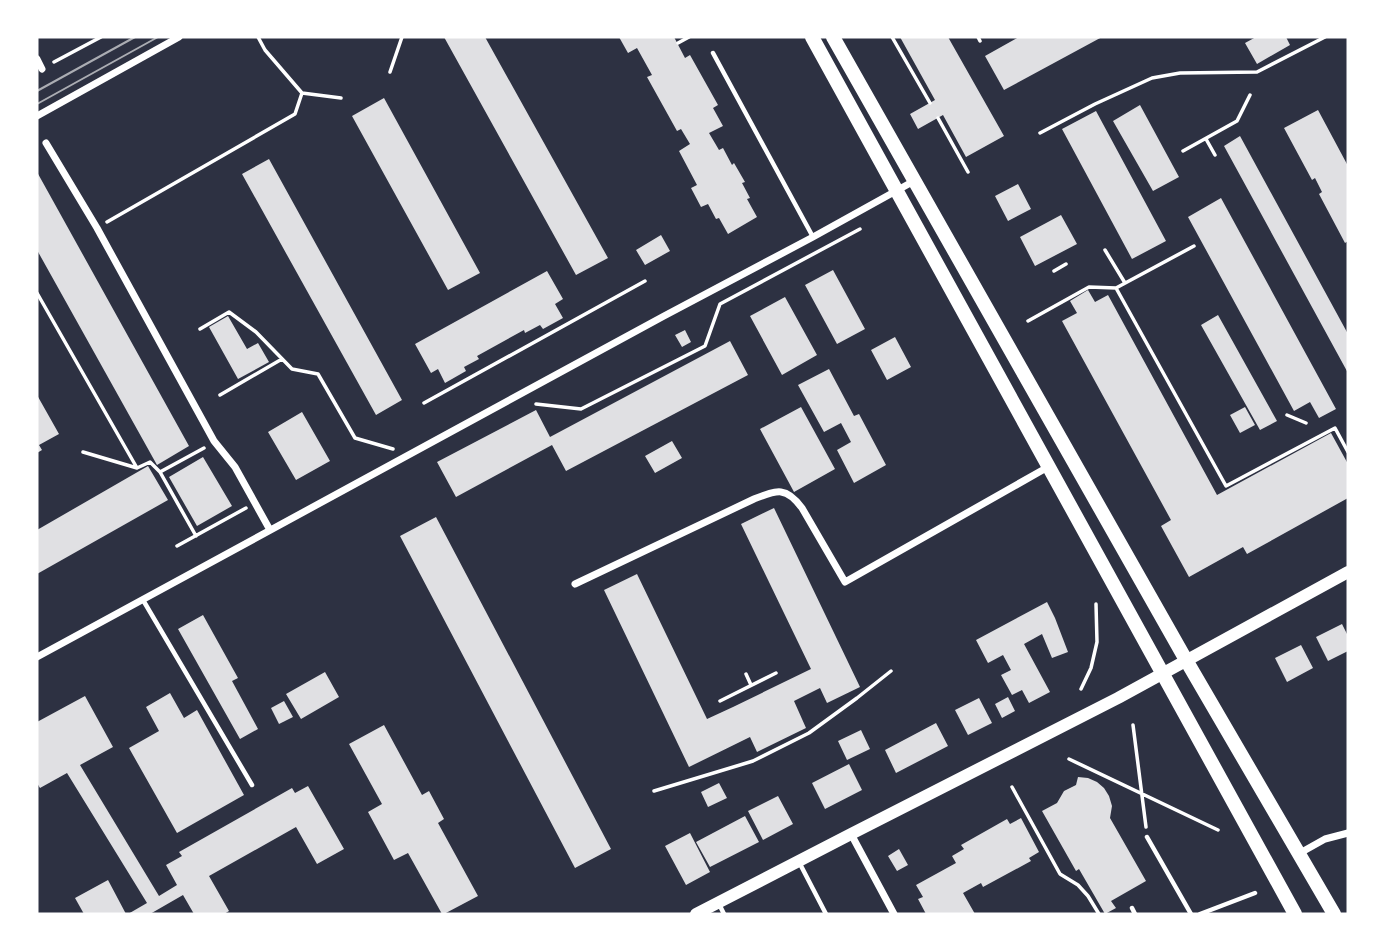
<svg xmlns="http://www.w3.org/2000/svg" width="1385" height="951" font-family="Montserrat,sans-serif">
<style>
.building{fill:#e0e0e3}
.lines{fill:none;stroke-linecap:round;stroke-linejoin:round}
.path{stroke:#fff;stroke-width:3.5}
.service{stroke:#fff;stroke-width:4.5}
.minor{stroke:#fff;stroke-width:7}
.secondary{stroke:#fff;stroke-width:12}
.primary{stroke:#fff;stroke-width:14}
.tram{stroke:#abadb3;stroke-width:2}
</style>
<rect width="100%" height="100%" fill="#2d3142"/>
<path class="building" d="M444,37H485L608,258L576,275Z
M619,37H674L685,58L690,55L718,105L713,108L723,126L709,133L719,150L723,148L732,165L734,163L745,182L742,183L750,198L747,199L757,217L728,234L719,218L716,219L708,204L701,207L691,188L697,185L679,151L690,144L681,129L677,131L647,77L652,75L637,48L628,53Z
M900,37H948L1004,136L966,157L943,115L918,129L910,114L935,100Z
M1019,37H1102L1004,90L985,56Z
M1256,37H1286L1290,45L1257,64L1245,43Z
M384,98L480,273L448,290L352,116Z
M1140,105L1179,177L1153,191L1113,121Z
M1318,110L1348,166V241L1345,243L1319,194L1322,192L1315,178L1312,180L1284,128Z
M1096,111L1166,241L1132,259L1062,129Z
M1240,136L1348,334V373L1224,146Z
M269,159L402,400L376,415L242,174Z
M37,172L189,446L157,465L37,250Z
M1018,184L1031,209L1008,221L995,196Z
M1221,198L1336,409L1319,418L1310,402L1294,411L1188,217Z
M1061,215L1077,244L1035,266L1020,237Z
M661,235L670,251L645,265L636,250Z
M833,270L865,329L837,344L805,285Z
M547,271L563,299L555,304L563,318L543,329L540,325L525,333L524,330L477,356L479,359L464,367L466,371L445,383L438,369L431,373L415,344Z
M1088,290L1095,302L1108,295L1217,495L1331,433L1348,464V498L1247,554L1243,547L1189,577L1161,526L1171,520L1062,321L1077,313L1070,301Z
M785,297L817,355L782,375L750,316Z
M1218,315L1277,421L1260,430L1201,325Z
M228,316L247,349L258,343L269,362L238,379L209,327Z
M685,330L691,342L682,347L675,335Z
M895,337L911,367L887,380L871,350Z
M730,341L748,375L566,471L552,445L456,497L437,462L536,410L550,437Z
M829,369L854,416L859,414L886,465L854,483L837,450L851,442L841,423L824,432L798,385Z
M37,395L59,434L39,445L42,450L37,453Z
M801,407L835,469L794,492L760,429Z
M1245,407L1255,425L1240,433L1230,415Z
M302,412L330,461L296,480L268,432Z
M672,441L682,458L655,473L645,456Z
M203,457L232,506L197,526L169,477Z
M148,466L168,500L37,574V530Z
M774,508L860,687L827,703L820,688L794,701L806,728L757,752L750,737L689,767L604,590L637,574L707,719L733,707L811,669L741,524Z
M436,517L611,849L575,868L400,536Z
M1047,602L1055,618L1068,652L1052,658L1042,634L1024,644L1050,692L1029,703L1022,690L1012,695L1001,675L1011,670L1003,655L988,663L976,640Z
M203,615L238,678L232,681L258,729L240,739L178,629Z
M1342,624L1348,636V651L1328,661L1316,637Z
M1301,645L1313,668L1287,682L1275,658Z
M325,672L339,697L301,719L286,694Z
M170,693L184,718L197,710L244,795L177,833L129,748L159,731L146,707Z
M85,696L113,747L80,765L159,896L177,885L166,865L182,856L179,852L292,788L295,793L308,786L344,849L317,864L296,827L209,876L229,911L224,914H194L183,895L150,914H128L147,903L67,773L40,788L37,783V722Z
M1008,697L1015,711L1002,718L995,704Z
M979,698L992,723L968,735L955,710Z
M284,701L293,717L279,724L271,708Z
M936,723L948,746L896,773L885,750Z
M384,725L422,795L429,791L444,819L438,823L478,896L444,914H442L408,853L394,860L368,812L382,804L349,744Z
M861,730L870,749L847,760L838,741Z
M849,764L862,790L825,809L812,783Z
M1078,777L1088,778L1097,782L1104,788L1109,796L1112,806L1110,818L1146,881L1111,901L1116,908L1105,914L1079,869L1076,871L1042,811L1057,803L1064,791L1076,785Z
M719,783L727,798L708,807L701,792Z
M778,796L793,824L763,840L748,811Z
M745,816L759,842L710,867L696,842Z
M1021,818L1039,852L1029,858L1031,861L983,887L981,883L963,893L975,914H926L918,899L923,897L916,885L956,863L952,856L964,849L961,845L1007,819L1010,824Z
M690,833L710,872L686,885L665,846Z
M899,849L908,865L897,871L888,856Z
M108,880L126,914H84L75,898Z"/>
<g class="lines">
<path class="path" d="M258,37L265,50L302,93L341,98
M892,37L930,103
M978,37L980,41
M678,43L689,37
M54,62L101,37
M390,72L402,37
M938,118L968,172
M1040,133L1095,104L1152,78L1180,73L1257,72L1325,37
M1206,139L1215,155
M1183,151L1237,121L1250,95
M107,222L295,114L302,93
M1105,250L1125,283
M1054,271L1066,264
M1116,288L1226,486L1335,428L1348,452
M37,293L137,468
M1028,321L1089,287L1116,288L1194,246
M200,329L229,312L256,332L292,369L318,374L355,438L393,449
M220,395L282,359
M424,403L645,281
M536,404L581,409L705,346L720,304L860,229
M1287,415L1306,423
M83,452L137,468L150,462L160,472L196,536
M160,472L204,448
M177,546L246,508
M746,674L751,685
M1081,689L1091,668L1097,642L1096,604
M720,701L776,673
M1133,725L1146,827
M1069,759L1218,830
M1012,787L1060,874L1078,885L1088,896L1099,914
M654,791L753,761L809,733L857,698L891,671"/>
<path class="service" d="M713,53L813,237
M143,600L252,785
M1147,837L1191,914
M799,862L826,914
M719,904L724,914
M1132,908L1135,914
M1200,914L1255,893"/>
<path class="minor" d="M37,59L42,69
M37,116L179,37
M46,143L97,228L214,441L235,467L270,530
M575,584L754,499C777,490 786,486 802,508L845,582L1048,467
M37,657L664,316L813,237L914,181
M851,834L894,914
M1300,853L1325,839L1348,833"/>
<path class="secondary" d="M696,914L851,834L1118,698L1348,572"/>
<path class="primary" d="M812,37L1295,914
M833,37L1186,660L1334,914"/>
<path class="tram" d="M37,91L135,37
M37,104L158,37"/>
</g>
<rect width="1385" height="951" fill="none" stroke="#ffffff" stroke-width="77"/>
</svg>
